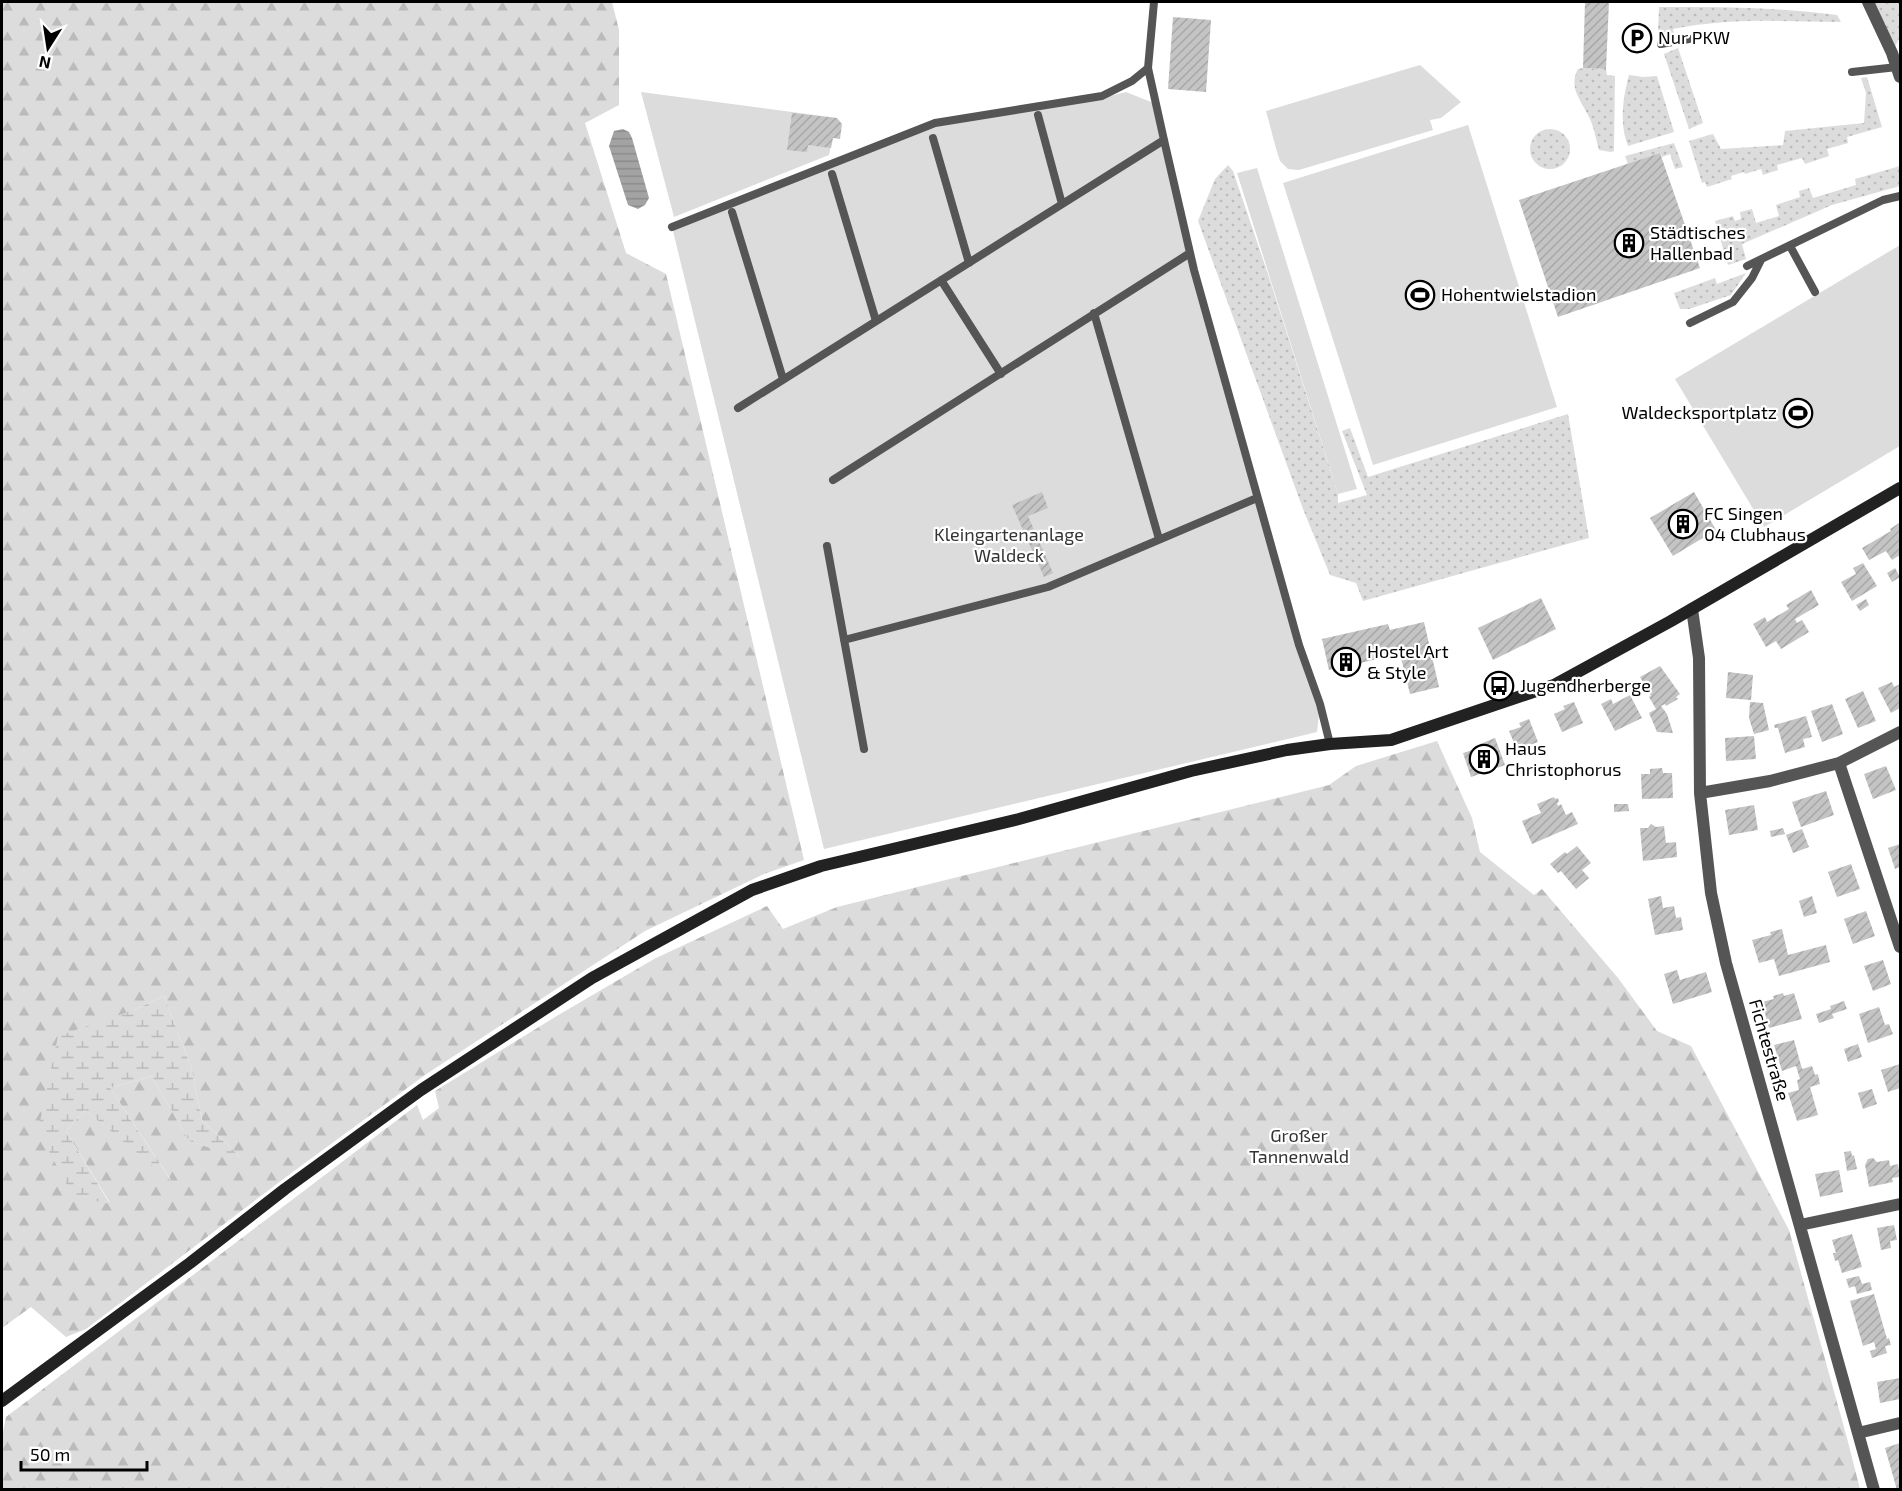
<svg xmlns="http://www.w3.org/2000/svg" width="1902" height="1491" font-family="'Exo 2',sans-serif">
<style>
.grass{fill:url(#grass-dots)}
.forest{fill:url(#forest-firs);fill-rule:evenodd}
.wetland{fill:url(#wetland-marsh)}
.garden{fill:#dcdcdc}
.water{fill:url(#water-rules)}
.building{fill:url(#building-hatch)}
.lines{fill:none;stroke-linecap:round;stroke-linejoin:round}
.lane{stroke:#555;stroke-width:8}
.street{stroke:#555;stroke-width:12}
.secondary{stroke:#222;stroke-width:12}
.labels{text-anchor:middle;stroke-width:4.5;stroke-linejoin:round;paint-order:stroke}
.poi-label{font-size:18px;fill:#000;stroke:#fff;text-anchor:start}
.park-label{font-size:18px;fill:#333;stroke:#fff}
.street-label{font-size:18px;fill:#000;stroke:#fff}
</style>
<defs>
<pattern id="grass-dots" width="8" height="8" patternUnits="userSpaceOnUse" patternTransform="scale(1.5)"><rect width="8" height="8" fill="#dcdcdc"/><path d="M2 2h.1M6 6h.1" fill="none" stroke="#bbb" stroke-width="1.8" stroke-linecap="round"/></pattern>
<pattern id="forest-firs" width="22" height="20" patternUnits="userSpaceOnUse" patternTransform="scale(1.5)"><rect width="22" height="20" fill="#dcdcdc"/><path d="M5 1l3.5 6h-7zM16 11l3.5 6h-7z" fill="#bbb"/></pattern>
<pattern id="wetland-marsh" width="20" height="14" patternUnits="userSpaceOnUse" patternTransform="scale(1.5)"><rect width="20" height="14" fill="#dcdcdc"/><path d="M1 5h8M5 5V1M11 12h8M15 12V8" fill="none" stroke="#bbb"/></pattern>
<pattern id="water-rules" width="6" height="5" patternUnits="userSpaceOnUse" patternTransform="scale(1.5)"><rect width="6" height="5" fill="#a3a3a3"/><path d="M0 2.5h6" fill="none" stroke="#8b8b8b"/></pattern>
<pattern id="building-hatch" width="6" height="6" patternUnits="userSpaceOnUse" patternTransform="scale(1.5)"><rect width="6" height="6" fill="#c4c4c4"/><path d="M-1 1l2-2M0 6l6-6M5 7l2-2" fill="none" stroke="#a7a7a7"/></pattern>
</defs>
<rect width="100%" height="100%" fill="#fff"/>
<path class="grass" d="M1863,2H1900V37L1892,53Z
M1659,7C1718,7 1778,7 1837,15L1841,22C1785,21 1728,18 1673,29L1674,34L1658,31Z
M1678,48L1703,123L1689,129L1664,54Z
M1583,68L1606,69L1607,75L1615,76L1614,151L1611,152L1599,150C1596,139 1594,127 1589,117C1581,100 1568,88 1578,69Z
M1629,75L1643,77L1657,76L1674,132L1628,146C1619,124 1623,97 1629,75Z
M1867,77L1882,127L1847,137L1848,143L1827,149L1829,156L1805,164L1802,158L1777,165L1778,170L1763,175L1761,169L1745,174L1744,172L1731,176L1732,179L1707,187L1705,182L1702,183L1689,141L1713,134L1721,149L1783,145L1785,131L1864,123L1866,93L1861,78Z
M1530 149a20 20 0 1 1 40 0a20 20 0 1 1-40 0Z
M1674,143L1683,167L1675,169L1670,154L1662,157L1660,153L1628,164L1625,156Z
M1228,165L1233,171L1269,277L1338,494V503L1367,495L1342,431L1350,428L1368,477L1568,414L1589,538L1363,601L1356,583L1330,575L1303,509L1198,221L1215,179Z
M1900,166V186L1832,205L1742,244L1746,259L1728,265L1715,221L1733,216L1735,221L1741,219L1740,212L1752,209L1756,223L1779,216L1776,205L1800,197L1799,191L1809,188L1813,198L1856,185L1855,179Z
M1746,273L1731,295L1689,309H1680L1674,293L1715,278L1717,284Z"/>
<path class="forest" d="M2,2H612L619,30V105L585,123L626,253L666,274L804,860L764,874L645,931L425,1075L290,1174L86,1329L66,1337L31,1307L2,1328ZM164,996L191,1067L202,1120L240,1157L189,1141L152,1076L110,1088L171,1180L85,1110L66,1131L110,1203L38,1131L134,1010Z
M1437,741L1472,818L1480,852L1534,895L1542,889L1618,978L1657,1031L1691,1046L1789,1230L1847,1438L1860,1489H2V1437L6,1417L417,1105L423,1120L439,1108L435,1091L555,1017L654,959L767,906L783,929L837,907L1329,785L1356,766Z"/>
<path class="wetland" d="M164,996L191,1067L202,1120L241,1158L189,1141L152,1076L110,1088L172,1182L85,1110L66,1131L110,1204L73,1196L38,1131L58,1036L134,1010Z"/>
<path class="garden" d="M1420,65L1461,102L1441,118L1430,120L1433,130L1299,170L1288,169L1280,161L1277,152L1266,111Z
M641,92L837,118L829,155L674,217Z
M1126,92L1156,104L1194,270L1320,704L1317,732L824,849L672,227L935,123L1106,97Z
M1468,125L1557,407L1373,465L1283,183Z
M1257,168L1357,489L1338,494L1237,173Z
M1900,245V446L1764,527L1675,379Z"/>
<path class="water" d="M623,129L629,132L632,138L649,198L645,205L638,209L628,205L609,146L614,131Z"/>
<path class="building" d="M1585,2H1609L1606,69L1583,68Z
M1173,17L1211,20L1206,92L1168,89Z
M792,113L837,118L842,124L840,139L833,138L831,148L808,145L807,152L787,150Z
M1660,153L1700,268L1558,317L1519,200Z
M1042,492L1048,508L1028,516L1053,573L1044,577L1012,505Z
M1694,492L1716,530L1673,556L1650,518Z
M1899,523L1900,526V555L1892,560L1886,551L1869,560L1862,548L1891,531L1890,529Z
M1863,563L1877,586L1852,601L1841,582L1856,574L1853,568Z
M1895,568L1900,577L1892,582L1887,573Z
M1811,590L1819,605L1795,619L1797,623L1802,620L1809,632L1781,649L1776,641L1766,647L1753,624L1765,617L1767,622L1789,609L1786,605Z
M1541,598L1556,629L1493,660L1478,628Z
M1866,599L1869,605L1860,611L1856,605Z
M1424,622L1439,687L1410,694L1400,654L1329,670L1322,639L1388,624L1390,630Z
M1660,666L1680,694L1676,697L1678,699L1666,706L1665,704L1661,706L1667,714L1673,733L1657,732L1649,713L1656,709L1649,697L1651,696L1640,677Z
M1728,672L1753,675L1751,700L1726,698Z
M1892,682L1894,687L1900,684V708L1891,713L1878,688Z
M1863,691L1876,721L1858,728L1845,699Z
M1630,695L1642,718L1615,731L1601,704L1611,699L1613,704Z
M1574,702L1583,723L1562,732L1554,714L1565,709L1563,706Z
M1750,702L1763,703L1769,730L1754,734L1749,718Z
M1832,704L1843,734L1822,742L1811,711Z
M1806,716L1812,737L1803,739L1805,747L1785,753L1778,728H1775L1774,725Z
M1529,719L1538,742L1517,750L1509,731L1521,727L1519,723Z
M1754,736L1756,759L1726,761L1725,738Z
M1495,738L1505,765L1471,777L1463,753L1482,747L1480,744Z
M1886,766L1896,790L1873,799L1864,774Z
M1662,768L1663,773H1672L1673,798L1642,799L1641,774H1650V769Z
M1826,791L1834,815L1801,827L1792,802Z
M1554,797L1555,799L1558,798L1559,802L1557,803L1558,806L1561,804L1566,815L1572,812L1578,824L1532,844L1522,821L1541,813L1537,804Z
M1614,804H1628L1629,811L1614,812Z
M1754,805L1758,830L1729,835L1725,810Z
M1651,824L1656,827L1664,826L1666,843L1676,842L1677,857L1643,861L1640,828H1648Z
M1783,828L1785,834L1771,837L1770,831Z
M1802,829L1809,847L1793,853L1786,835Z
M1900,844V867L1895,869L1888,848Z
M1577,846L1591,863L1582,870L1589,878L1576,889L1561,871L1558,873L1550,864L1565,852L1567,854Z
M1851,864L1860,889L1837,897L1828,872Z
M1661,896L1663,908L1674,906L1676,918L1681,917L1683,930L1655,935L1648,899Z
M1812,896L1817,913L1804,917L1799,901Z
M1866,911L1875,936L1853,944L1844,919Z
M1782,929L1788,955L1826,945L1830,962L1779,976L1774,959L1759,963L1752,940L1771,935L1770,932Z
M1883,960L1891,984L1873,991L1864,966Z
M1677,970L1680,980L1706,972L1712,992L1673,1004L1664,974Z
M1783,993L1784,996L1794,993L1802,1019L1769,1028L1762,1002L1774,999L1773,996Z
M1844,1001L1847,1009L1832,1014L1834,1018L1819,1023L1816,1014L1831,1009L1830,1006Z
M1879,1007L1885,1025L1889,1024L1893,1034L1868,1043L1859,1014Z
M1794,1040L1802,1069L1812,1066L1815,1075L1818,1074L1820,1084L1810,1087L1818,1115L1797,1121L1788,1093L1799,1090L1797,1080L1800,1079L1796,1066L1782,1071L1774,1045Z
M1858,1044L1862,1057L1848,1062L1844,1049Z
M1900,1064V1088L1888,1092L1881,1070Z
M1872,1089L1877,1104L1863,1109L1858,1093Z
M1851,1151L1852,1156L1854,1155L1857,1169L1847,1171L1844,1152Z
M1873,1158L1877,1162L1889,1160L1890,1166L1898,1164L1900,1177L1892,1178L1893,1182L1869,1187L1865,1165L1868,1159Z
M1839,1170L1843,1192L1820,1197L1815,1174Z
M1894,1225L1897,1240L1890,1241L1891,1248L1881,1250L1877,1228Z
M1852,1234L1862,1267L1842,1273L1838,1260L1835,1261L1833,1253H1836L1832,1240Z
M1859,1276L1862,1284L1870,1282L1872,1290L1857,1294L1855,1286L1849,1288L1846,1279Z
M1874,1294L1887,1339L1889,1338L1891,1345L1885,1346L1887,1353L1872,1358L1870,1351L1876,1349L1874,1342L1863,1346L1850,1301Z
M1900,1378V1399L1880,1403L1877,1382Z
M1900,1443V1490H1897L1885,1448Z"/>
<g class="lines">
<path class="lane" d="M1154,2L1148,68L1164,140L1194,270L1299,645L1320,704L1330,744
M1661,44L1689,39
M1852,72L1897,67
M1038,115L1062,204
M933,138L969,263
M832,174L876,321
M732,212L783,379
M672,227L935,123L1102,96L1132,81L1148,68
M1790,246L1815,292
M1747,266L1883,200L1900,196
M941,280L1001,374
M1094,313L1159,539
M1690,323L1733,302L1752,278L1761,260
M738,408L1164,140
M833,480L1190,253
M827,546L864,749
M844,640L1048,587L1257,498"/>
<path class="street" d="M1868,2L1892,53L1900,77
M1692,609L1699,658L1700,793L1711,893L1726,963L1874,1490
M1839,763L1900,947
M1700,793L1770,781L1839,763L1900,732
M1800,1225L1900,1204
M1858,1433L1900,1423"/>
<path class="secondary" d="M2,1401L190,1263L285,1189L421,1090L592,978L752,890L821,866L1019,819L1191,771L1287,750L1330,744L1391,740L1554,685L1671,621L1900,488"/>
</g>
<defs>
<g id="parking-ring" transform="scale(1.5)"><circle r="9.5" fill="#fff" stroke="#000" stroke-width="1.5"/><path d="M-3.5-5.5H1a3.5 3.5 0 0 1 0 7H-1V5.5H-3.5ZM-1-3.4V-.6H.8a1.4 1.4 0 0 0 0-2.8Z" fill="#000"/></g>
<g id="building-ring" transform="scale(1.5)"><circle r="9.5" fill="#fff" stroke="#000" stroke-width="1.5"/><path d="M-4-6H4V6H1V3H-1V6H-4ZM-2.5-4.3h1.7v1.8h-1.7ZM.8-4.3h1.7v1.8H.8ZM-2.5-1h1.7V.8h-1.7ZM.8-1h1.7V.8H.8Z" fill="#000"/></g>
<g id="stadium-ring" transform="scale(1.5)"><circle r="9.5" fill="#fff" stroke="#000" stroke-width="1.5"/><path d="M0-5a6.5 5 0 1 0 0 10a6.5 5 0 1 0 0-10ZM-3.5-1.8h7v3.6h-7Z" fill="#000"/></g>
<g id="bus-ring" transform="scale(1.5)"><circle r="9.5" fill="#fff" stroke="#000" stroke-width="1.5"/><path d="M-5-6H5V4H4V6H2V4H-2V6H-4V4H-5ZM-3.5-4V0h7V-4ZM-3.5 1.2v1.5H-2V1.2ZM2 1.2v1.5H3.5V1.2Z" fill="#000"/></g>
</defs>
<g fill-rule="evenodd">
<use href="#parking-ring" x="1637" y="38"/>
<use href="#building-ring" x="1629" y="243"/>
<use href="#stadium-ring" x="1420" y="295"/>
<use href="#stadium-ring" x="1798" y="413"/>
<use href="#building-ring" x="1683" y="524"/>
<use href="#building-ring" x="1346" y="662"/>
<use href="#bus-ring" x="1499" y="686"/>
<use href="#building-ring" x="1484" y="759"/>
</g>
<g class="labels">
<g class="poi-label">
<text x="1658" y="44">Nur PKW</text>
<text x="1650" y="239">Städtisches<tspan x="1650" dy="21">Hallenbad</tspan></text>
<text x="1441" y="301">Hohentwielstadion</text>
<text x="1777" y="419" text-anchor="end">Waldecksportplatz</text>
<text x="1704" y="520">FC Singen<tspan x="1704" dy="21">04 Clubhaus</tspan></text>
<text x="1367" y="658">Hostel Art<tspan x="1367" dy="21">&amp; Style</tspan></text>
<text x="1520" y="692">Jugendherberge</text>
<text x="1505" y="755">Haus<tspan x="1505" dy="21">Christophorus</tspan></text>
</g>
<g class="park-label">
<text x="1009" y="541">Kleingartenanlage<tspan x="1009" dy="21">Waldeck</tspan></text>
<text x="1299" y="1142">Großer<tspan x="1299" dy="21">Tannenwald</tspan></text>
</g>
<g class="street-label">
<text transform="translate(1769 1050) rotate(74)" y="6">Fichtestraße</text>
</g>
</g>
<rect width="1902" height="1491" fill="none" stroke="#000000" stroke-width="6"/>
<g transform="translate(48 48) rotate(192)" stroke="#ffffff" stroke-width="4.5" paint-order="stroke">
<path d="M0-4.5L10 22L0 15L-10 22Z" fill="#000000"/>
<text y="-9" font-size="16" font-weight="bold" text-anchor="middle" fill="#000000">N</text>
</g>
<path d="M21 1461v9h126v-9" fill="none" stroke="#000000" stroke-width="3"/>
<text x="30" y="1461" font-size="18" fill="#000000" stroke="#ffffff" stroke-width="4.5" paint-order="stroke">50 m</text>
</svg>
